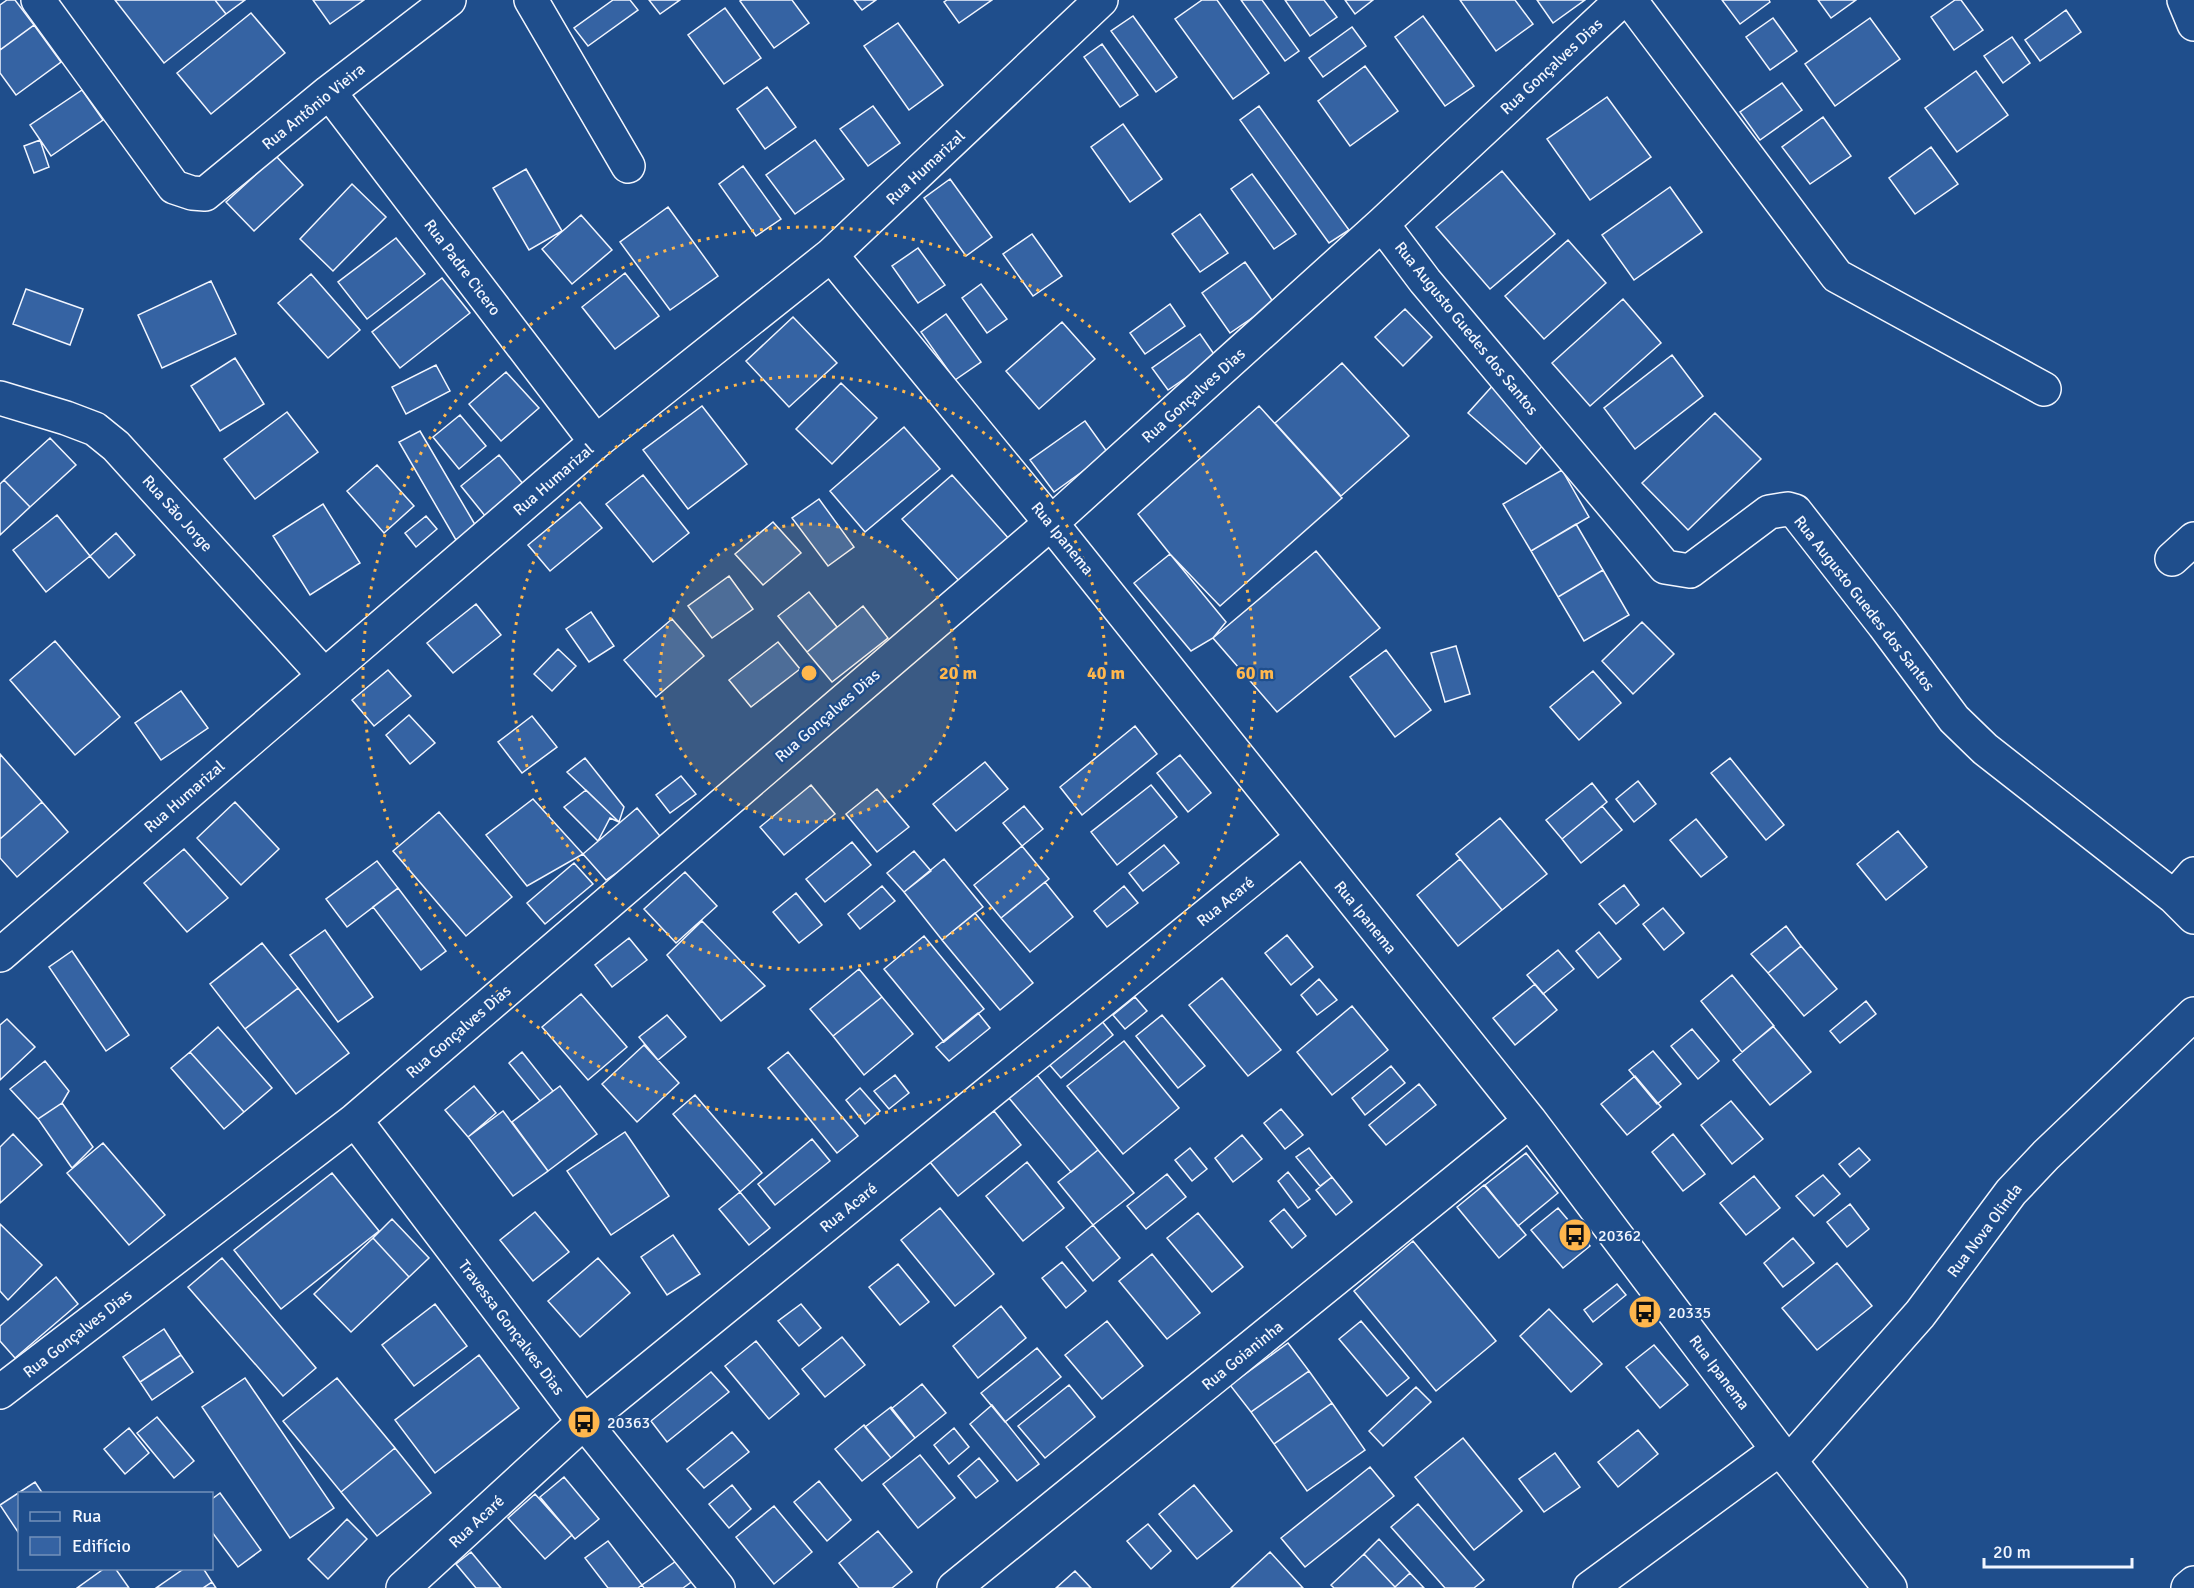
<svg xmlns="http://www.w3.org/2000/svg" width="2194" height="1588" font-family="Signika,sans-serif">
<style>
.building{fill:#3563a3;stroke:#f2f6ff;stroke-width:1.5}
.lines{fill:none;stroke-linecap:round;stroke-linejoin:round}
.minor-casing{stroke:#f2f6ff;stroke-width:36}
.minor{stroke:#1f4e8c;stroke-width:33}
.ring{fill:none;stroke:#ffb74d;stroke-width:3;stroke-dasharray:3 6}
.labels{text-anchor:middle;stroke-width:4.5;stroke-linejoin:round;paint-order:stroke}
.street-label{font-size:16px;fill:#f2f6ff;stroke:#1f4e8c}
.poi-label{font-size:16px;fill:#f2f6ff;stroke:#1f4e8c;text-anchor:start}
.centre{fill:#ffb74d;stroke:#1f4e8c;stroke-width:3}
.ring-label{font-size:18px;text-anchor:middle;font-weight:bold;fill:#ffb74d;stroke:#1f4e8c;stroke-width:4.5;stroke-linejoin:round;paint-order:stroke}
</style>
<rect width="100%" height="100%" fill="#1f4e8c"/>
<path class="building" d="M7,0H15L34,25L0,50V5Z
M115,0H215L226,14L164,63Z
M215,0H245L226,14Z
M313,0H364L330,24Z
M613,0H630L638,10L588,46L574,28Z
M649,0H680L660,14Z
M742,0H792L809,23L774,48L740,1Z
M854,0H876L862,10Z
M947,0H992L959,23L944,2Z
M1202,0H1217L1269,73L1233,99L1175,19Z
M1241,0H1262L1299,51L1285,61Z
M1285,0H1324L1337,17L1310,36Z
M1345,0H1373L1355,14Z
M1460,0H1515L1533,24L1496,51Z
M1537,0H1585L1553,23Z
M1722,0H1769L1770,2L1740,24Z
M1818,0H1856L1831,18Z
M1955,0H1961L1983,30L1954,50L1931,17Z
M725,8L761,58L724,84L688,35Z
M2066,10L2081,32L2040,61L2025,40Z
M251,13L285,53L211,114L177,73Z
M1133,16L1177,77L1156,92L1111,31Z
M1423,16L1474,86L1445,106L1395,37Z
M1773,18L1797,51L1770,70L1746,37Z
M1870,18L1900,59L1835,106L1805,64Z
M898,23L943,85L909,110L864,46Z
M34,25L61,62L16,95L0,73V50Z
M1352,27L1366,46L1323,77L1309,58Z
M2012,37L2030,63L2003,83L1984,56Z
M1102,44L1138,95L1120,107L1084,57Z
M1365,66L1398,111L1350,146L1318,101Z
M1976,71L2008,115L1957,152L1925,108Z
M1782,83L1802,110L1760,140L1740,112Z
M767,87L796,127L765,149L737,109Z
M82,90L103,120L51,156L30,125Z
M1607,97L1651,157L1590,200L1547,139Z
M873,106L900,143L868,166L840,129Z
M1259,106L1349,230L1329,243L1240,120Z
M1823,117L1851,156L1810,184L1782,147Z
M1123,124L1162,179L1130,202L1091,147Z
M40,140L49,167L34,173L24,146Z
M815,140L844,179L795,214L766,175Z
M1931,147L1958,184L1915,214L1889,178Z
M276,156L303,185L254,231L226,202Z
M743,166L781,219L756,236L719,184Z
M526,169L562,231L529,250L493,188Z
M1502,171L1555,234L1490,289L1436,227Z
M1252,174L1296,234L1274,249L1231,189Z
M950,179L992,237L966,256L924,198Z
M352,184L386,217L333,271L300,239Z
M1670,187L1702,232L1634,280L1602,235Z
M668,207L718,276L670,310L620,242Z
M1200,214L1228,253L1200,272L1172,234Z
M581,215L612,250L572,284L542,249Z
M1032,234L1062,276L1033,296L1003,254Z
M396,238L425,274L367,319L338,282Z
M1568,240L1606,283L1544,339L1505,296Z
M918,248L945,285L918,303L892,266Z
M1245,262L1274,303L1230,333L1202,293Z
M625,273L659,316L615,349L582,307Z
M311,274L360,330L328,358L278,303Z
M442,278L470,313L400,368L372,332Z
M211,281L236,334L162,368L138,315Z
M981,284L1007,319L987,333L962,298Z
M26,289L83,309L70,345L13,324Z
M1623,299L1661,343L1590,406L1552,363Z
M1170,304L1185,326L1145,354L1130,333Z
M1405,309L1432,337L1403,366L1375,337Z
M946,314L981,362L955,380L921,332Z
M793,317L837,363L789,407L746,361Z
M1062,322L1095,359L1039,409L1006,371Z
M1200,334L1216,357L1168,390L1152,368Z
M1672,355L1703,396L1635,449L1604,408Z
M235,358L264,404L220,431L191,386Z
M1342,363L1409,436L1341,496L1275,423Z
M436,365L450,391L406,414L392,387Z
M506,372L539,408L501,441L469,404Z
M841,383L877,418L832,464L796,429Z
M1495,383L1553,434L1526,464L1468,413Z
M702,406L747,464L688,509L643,450Z
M1259,406L1342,498L1220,606L1170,554L1138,514Z
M287,412L318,452L255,499L224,459Z
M1715,413L1761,459L1688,530L1642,483Z
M460,415L486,446L459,469L433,437Z
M1085,421L1108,453L1054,492L1030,460Z
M904,427L940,469L865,532L830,491Z
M420,431L477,528L456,540L399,442Z
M50,438L76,465L30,507L4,480Z
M499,455L529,491L490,522L461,486Z
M377,465L414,506L384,533L347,491Z
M1562,470L1589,517L1531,551L1503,504Z
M643,475L689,533L653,562L606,504Z
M952,475L1010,540L961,583L902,519Z
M4,480L30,507L0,535V484Z
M819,499L854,547L828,566L792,518Z
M580,502L602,528L550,571L528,545Z
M323,504L360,563L310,595L273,536Z
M57,515L90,556L46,592L13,550Z
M426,516L437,529L416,547L405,533Z
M773,522L801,553L763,585L735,554Z
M1576,524L1603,570L1558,597L1531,551Z
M116,533L135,555L109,578L90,556Z
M1316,551L1380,628L1277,712L1213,638Z
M1170,554L1226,622L1213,638L1191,651L1134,583Z
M1603,570L1629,615L1584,641L1558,597Z
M729,576L753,609L712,638L688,606Z
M809,592L837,627L807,652L778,616Z
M476,604L501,635L453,673L427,643Z
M863,606L888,638L832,682L807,652Z
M591,612L614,646L589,662L566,629Z
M672,619L704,656L656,697L624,660Z
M1642,622L1674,654L1633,694L1602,661Z
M55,641L120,717L75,755L10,680Z
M778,642L800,669L751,707L729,680Z
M1456,646L1470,694L1445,702L1431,653Z
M558,649L576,666L552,691L534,674Z
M1386,650L1431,710L1395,737L1350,677Z
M388,670L411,696L374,726L352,700Z
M1593,671L1621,703L1579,740L1550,707Z
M181,691L208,728L161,760L135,723Z
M409,715L435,743L410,764L386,735Z
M532,716L557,747L522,773L498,742Z
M1135,726L1157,754L1082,815L1060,787Z
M0,754L42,802L0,839Z
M1180,755L1211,793L1188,812L1157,773Z
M585,758L624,807L619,822L567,772Z
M1730,758L1784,825L1766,840L1711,773Z
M985,762L1008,789L956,831L933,804Z
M681,776L696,794L670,813L656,795Z
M1638,781L1656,804L1634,822L1616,799Z
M1592,783L1607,802L1562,839L1546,820Z
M811,785L835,814L784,855L760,827Z
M1151,785L1177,817L1117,865L1091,832Z
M877,789L909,827L877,852L846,814Z
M586,790L619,822L610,818L598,841L564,807Z
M533,799L583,854L527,886L486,835Z
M42,802L68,832L17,877L0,858V839Z
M235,802L279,849L241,885L197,838Z
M1024,806L1043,829L1022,846L1003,823Z
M1602,806L1622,830L1581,863L1562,839Z
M637,808L664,841L606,880L583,854Z
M439,812L512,897L466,936L393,851Z
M1500,818L1547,874L1502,910L1456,854Z
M1696,819L1727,857L1701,877L1670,840Z
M1898,831L1927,867L1886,900L1857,864Z
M852,842L871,865L825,902L806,879Z
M1164,845L1179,863L1143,891L1129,873Z
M1022,846L1049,879L1001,918L974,885Z
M184,849L228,898L187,932L144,883Z
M914,851L931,871L904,892L887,873Z
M944,859L983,907L942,940L904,892Z
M1460,859L1502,910L1458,946L1417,895Z
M377,861L398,888L347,927L326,899Z
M574,863L593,884L545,924L527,903Z
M685,872L717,906L676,943L644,909Z
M1045,882L1073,917L1030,952L1001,918Z
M1624,885L1639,905L1616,924L1599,904Z
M882,886L895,901L860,929L848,914Z
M1124,886L1138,903L1107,927L1094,911Z
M398,888L446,951L421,970L373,907Z
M796,893L822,925L799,943L773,912Z
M1663,908L1684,933L1664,950L1643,924Z
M975,913L1033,983L1000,1010L942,940Z
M702,921L765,986L721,1021L667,955Z
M1786,926L1801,946L1768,973L1751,954Z
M325,930L373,997L338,1022L290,955Z
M1599,932L1621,959L1598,978L1576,951Z
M1287,935L1313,967L1291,985L1265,953Z
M924,936L984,1009L944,1042L884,969Z
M629,938L647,960L612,987L595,965Z
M262,943L298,988L245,1029L210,984Z
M1801,946L1837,989L1804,1016L1768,973Z
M1558,950L1574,969L1543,994L1527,975Z
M72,951L129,1035L106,1051L49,967Z
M859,969L882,997L833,1036L810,1009Z
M1732,975L1774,1026L1742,1052L1701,1001Z
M1222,978L1281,1050L1248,1076L1189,1005Z
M1319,979L1337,1000L1317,1015L1301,995Z
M1535,984L1557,1010L1515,1045L1493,1018Z
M298,988L349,1053L296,1094L245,1029Z
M581,994L627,1047L588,1080L542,1027Z
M882,997L913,1034L864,1075L833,1036Z
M1135,997L1147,1011L1125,1029L1113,1015Z
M1866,1001L1876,1014L1840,1043L1830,1031Z
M1352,1006L1388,1050L1332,1095L1297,1052Z
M978,1013L990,1028L949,1061L936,1047Z
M667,1015L686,1037L658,1060L639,1037Z
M1162,1015L1205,1066L1178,1088L1136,1036Z
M7,1019L35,1047L0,1080V1025Z
M1101,1020L1113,1035L1061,1078L1048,1063Z
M1773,1026L1811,1072L1770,1105L1733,1060Z
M218,1027L272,1088L244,1112L190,1052Z
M1692,1029L1719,1061L1698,1079L1671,1046Z
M1124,1041L1179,1108L1123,1154L1067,1086Z
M644,1045L679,1083L637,1122L602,1084Z
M1653,1051L1681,1084L1657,1104L1629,1070Z
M190,1052L244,1112L224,1129L171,1068Z
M522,1052L553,1091L540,1101L509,1063Z
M788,1052L858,1136L837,1153L768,1068Z
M45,1061L69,1091L62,1103L38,1119L10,1089Z
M1391,1066L1405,1083L1365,1115L1352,1098Z
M895,1075L909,1093L889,1109L874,1091Z
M1037,1075L1098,1150L1071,1172L1009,1098Z
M1635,1076L1661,1107L1627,1135L1601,1104Z
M1419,1084L1436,1105L1386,1145L1369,1125Z
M474,1086L496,1113L468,1137L445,1110Z
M560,1086L597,1134L548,1171L512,1122Z
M860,1088L880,1111L865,1124L846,1100Z
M695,1095L762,1173L740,1192L673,1114Z
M1731,1101L1763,1139L1732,1164L1701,1125Z
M62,1103L93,1147L72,1168L38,1119Z
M1281,1109L1303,1135L1285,1149L1264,1123Z
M503,1111L548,1171L513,1196L468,1137Z
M994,1111L1021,1145L958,1196L930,1162Z
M625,1132L669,1196L611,1235L567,1171Z
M13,1134L42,1165L0,1203V1147Z
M1673,1134L1705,1174L1683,1191L1652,1152Z
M1242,1135L1262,1159L1233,1182L1215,1158Z
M812,1139L830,1161L775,1205L758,1184Z
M103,1143L165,1215L129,1245L67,1173Z
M1190,1148L1207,1169L1192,1181L1175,1160Z
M1309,1148L1332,1177L1320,1186L1296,1157Z
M1859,1148L1870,1160L1850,1177L1839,1164Z
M1098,1150L1134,1193L1093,1225L1058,1182Z
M1526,1153L1558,1193L1518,1226L1485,1185Z
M1027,1162L1064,1208L1023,1241L986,1196Z
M1288,1172L1310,1199L1298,1208L1278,1181Z
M332,1173L379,1231L281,1309L234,1250Z
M1167,1174L1186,1197L1146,1229L1127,1206Z
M1823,1175L1840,1194L1814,1216L1796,1196Z
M1754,1176L1780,1208L1746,1235L1720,1203Z
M1332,1177L1352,1202L1336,1215L1316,1190Z
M1484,1185L1526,1235L1499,1258L1457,1207Z
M740,1192L770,1228L749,1245L719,1209Z
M1850,1204L1869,1229L1847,1247L1827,1222Z
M940,1208L994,1274L955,1306L901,1240Z
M1558,1208L1590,1246L1563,1268L1531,1230Z
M1284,1209L1306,1236L1292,1248L1270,1221Z
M535,1212L569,1252L533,1281L500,1240Z
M1198,1213L1243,1267L1212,1292L1167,1238Z
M392,1219L429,1258L409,1277L373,1238Z
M0,1224L42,1265L8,1300L0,1291Z
M1093,1225L1120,1258L1093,1281L1066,1247Z
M673,1235L700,1274L667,1295L641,1257Z
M373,1238L409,1277L351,1332L314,1294Z
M1793,1238L1814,1263L1783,1287L1764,1263Z
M1413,1241L1496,1341L1436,1391L1354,1291Z
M1152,1254L1200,1313L1167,1339L1119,1281Z
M222,1258L316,1368L283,1396L188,1287Z
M598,1258L630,1293L580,1337L548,1301Z
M1062,1262L1086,1291L1066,1308L1042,1278Z
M1837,1263L1872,1306L1817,1350L1782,1308Z
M898,1264L929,1302L900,1325L869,1287Z
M56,1277L78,1304L15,1358L0,1341V1326Z
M1617,1284L1626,1295L1593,1322L1584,1310Z
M435,1304L467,1346L414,1386L382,1345Z
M801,1304L821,1328L799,1346L778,1321Z
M1001,1306L1026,1338L978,1378L953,1346Z
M1549,1309L1602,1364L1571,1392L1520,1336Z
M1107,1321L1143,1366L1102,1399L1065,1355Z
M1361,1321L1409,1378L1387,1396L1339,1339Z
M164,1329L181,1355L140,1382L123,1357Z
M842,1337L865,1365L825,1397L802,1369Z
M756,1341L799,1394L769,1419L725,1366Z
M1288,1343L1309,1371L1251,1412L1230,1385Z
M1654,1345L1688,1385L1660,1408L1626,1367Z
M1037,1348L1061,1377L1005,1422L981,1393Z
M181,1355L193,1372L152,1400L140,1382Z
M479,1355L519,1408L435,1473L395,1420Z
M1309,1371L1332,1403L1274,1444L1251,1412Z
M711,1372L729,1392L667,1442L651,1421Z
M245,1378L334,1508L290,1538L202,1407Z
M337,1378L395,1448L341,1492L283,1421Z
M922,1384L946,1413L915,1438L891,1409Z
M1069,1385L1095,1417L1045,1458L1018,1426Z
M1416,1387L1431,1402L1383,1446L1369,1431Z
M1332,1403L1365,1450L1307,1491L1274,1444Z
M992,1405L1039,1464L1017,1481L970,1424Z
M891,1407L915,1438L891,1458L865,1427Z
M157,1417L194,1461L174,1478L137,1433Z
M864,1425L891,1458L862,1481L835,1449Z
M129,1428L149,1453L125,1474L104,1449Z
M954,1428L969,1447L949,1464L934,1445Z
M1638,1430L1658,1454L1618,1487L1598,1462Z
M732,1432L749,1452L704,1488L687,1469Z
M1463,1438L1522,1511L1474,1550L1415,1477Z
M395,1448L431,1493L377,1536L341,1492Z
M1555,1453L1580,1487L1544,1512L1519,1479Z
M920,1455L955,1498L918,1528L883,1484Z
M979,1458L998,1481L976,1498L958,1476Z
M1370,1467L1394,1496L1305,1567L1281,1538Z
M564,1477L599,1519L575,1539L540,1497Z
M819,1481L851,1520L827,1541L794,1502Z
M35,1482L43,1494H20V1535L0,1505Z
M732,1485L751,1509L729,1528L709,1504Z
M1194,1485L1232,1531L1197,1559L1159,1514Z
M220,1493L261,1550L238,1567L212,1532V1499Z
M535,1494L572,1535L545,1559L508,1518Z
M1418,1504L1484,1580L1474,1588H1445L1391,1527Z
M774,1506L812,1552L774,1584L736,1537Z
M347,1519L367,1539L328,1579L308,1559Z
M1148,1524L1171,1551L1151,1569L1127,1541Z
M878,1531L912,1572L892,1588H859L839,1563Z
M1379,1539L1410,1573L1395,1587L1364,1554Z
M608,1541L642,1585L638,1588H608L585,1558Z
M471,1552L501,1588H476L456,1564Z
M1270,1552L1303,1588H1231Z
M1364,1554L1395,1587L1394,1588H1334L1331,1585Z
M679,1559L694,1580L683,1588H644L642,1585Z
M105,1568H115L129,1588H77Z
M185,1568H203L212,1582L203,1588H156Z
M1075,1571L1091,1588H1056Z
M1410,1573L1424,1588H1396L1395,1587Z
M212,1582L216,1588H203Z"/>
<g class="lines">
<g class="minor-casing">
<path id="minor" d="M38,0L174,187L192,193L205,194L329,92L449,0
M531,0L628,166
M1630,0L1837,276L2044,389
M2184,0L2194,24
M329,92L596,442
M1382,224L1425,281L1665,567L1690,571L1769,512L1788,509L1795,511L1884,625L1954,719L1985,749L2174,897L2194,917
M831,255L1051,523L1530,1121L1778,1450L1790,1461L1890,1588
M0,398L66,418L95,429L116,446L324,675
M2172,559L2194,539
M2174,897L2194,874
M0,955L596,442L831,255L1101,0
M355,1120L584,1422L718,1588
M0,1392L355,1120L1051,523L1382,224L1622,0
M1790,1461L1920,1314L2011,1192L2046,1155L2194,1014
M403,1588L584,1422L1302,838
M954,1588L1530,1121
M1590,1588L1778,1450
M2188,1588L2194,1583"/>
</g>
<use href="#minor" class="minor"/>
</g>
<circle cx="809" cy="673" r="149" fill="#ffb74d" fill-opacity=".12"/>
<g class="ring">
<circle cx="809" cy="673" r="149"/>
<circle cx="809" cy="673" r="297"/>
<circle cx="809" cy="673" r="446"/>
</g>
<defs>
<g id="bus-disc" transform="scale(1.725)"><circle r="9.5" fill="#ffb74d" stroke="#1f4e8c"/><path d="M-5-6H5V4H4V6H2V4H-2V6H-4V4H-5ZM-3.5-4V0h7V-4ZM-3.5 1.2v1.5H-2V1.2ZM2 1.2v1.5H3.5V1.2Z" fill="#111"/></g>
</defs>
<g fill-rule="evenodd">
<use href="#bus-disc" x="1575" y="1235"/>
<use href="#bus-disc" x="1645" y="1312"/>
<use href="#bus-disc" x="584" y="1422"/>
</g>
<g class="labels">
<g class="street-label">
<text transform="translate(1551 66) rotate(-43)" y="6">Rua Gonçalves Dias</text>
<text transform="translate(313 106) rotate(-39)" y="6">Rua Antônio Vieira</text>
<text transform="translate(925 167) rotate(-43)" y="6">Rua Humarizal</text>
<text transform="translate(463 267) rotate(53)" y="6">Rua Padre Cicero</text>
<text transform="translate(1467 328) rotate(51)" y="6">Rua Augusto Guedes dos Santos</text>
<text transform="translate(1193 395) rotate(-42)" y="6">Rua Gonçalves Dias</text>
<text transform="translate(553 479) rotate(-41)" y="6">Rua Humarizal</text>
<text transform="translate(178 513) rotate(48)" y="6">Rua São Jorge</text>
<text transform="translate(1063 538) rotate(51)" y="6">Rua Ipanema</text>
<text transform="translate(1865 603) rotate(52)" y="6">Rua Augusto Guedes dos Santos</text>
<text transform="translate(827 715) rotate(-41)" y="6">Rua Gonçalves Dias</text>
<text transform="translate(184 796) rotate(-41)" y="6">Rua Humarizal</text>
<text transform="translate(1225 901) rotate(-39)" y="6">Rua Acaré</text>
<text transform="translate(1366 917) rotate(51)" y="6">Rua Ipanema</text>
<text transform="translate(458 1031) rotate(-41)" y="6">Rua Gonçalves Dias</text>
<text transform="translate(848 1207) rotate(-39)" y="6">Rua Acaré</text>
<text transform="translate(1984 1230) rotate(-53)" y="6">Rua Nova Olinda</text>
<text transform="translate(512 1327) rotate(53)" y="6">Travessa Gonçalves Dias</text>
<text transform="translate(77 1333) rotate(-38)" y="6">Rua Gonçalves Dias</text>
<text transform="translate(1242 1355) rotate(-39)" y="6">Rua Goianinha</text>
<text transform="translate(1720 1372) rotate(53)" y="6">Rua Ipanema</text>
<text transform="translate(476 1521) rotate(-43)" y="6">Rua Acaré</text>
</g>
<g class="poi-label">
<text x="1598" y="1241">20362</text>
<text x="1668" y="1318">20335</text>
<text x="607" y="1428">20363</text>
</g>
</g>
<circle cx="809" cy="673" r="9" class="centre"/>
<g class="ring-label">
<text x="958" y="679">20 m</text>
<text x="1106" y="679">40 m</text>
<text x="1255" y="679">60 m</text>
</g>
<rect x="18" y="1492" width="195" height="78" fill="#1f4e8c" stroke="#7391ba" stroke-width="1.5"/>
<rect x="30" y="1512" width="30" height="9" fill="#1f4e8c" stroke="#7391ba" stroke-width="1.5"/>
<text x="72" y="1522" font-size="18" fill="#f2f6ff">Rua</text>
<rect x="30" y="1537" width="30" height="18" fill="#3563a3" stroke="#7391ba" stroke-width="1.5"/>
<text x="72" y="1552" font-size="18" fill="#f2f6ff">Edifício</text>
<path d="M1984 1558v9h148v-9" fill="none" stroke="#f2f6ff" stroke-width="3"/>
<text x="1993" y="1558" font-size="18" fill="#f2f6ff" stroke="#1f4e8c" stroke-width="4.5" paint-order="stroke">20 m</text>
</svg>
